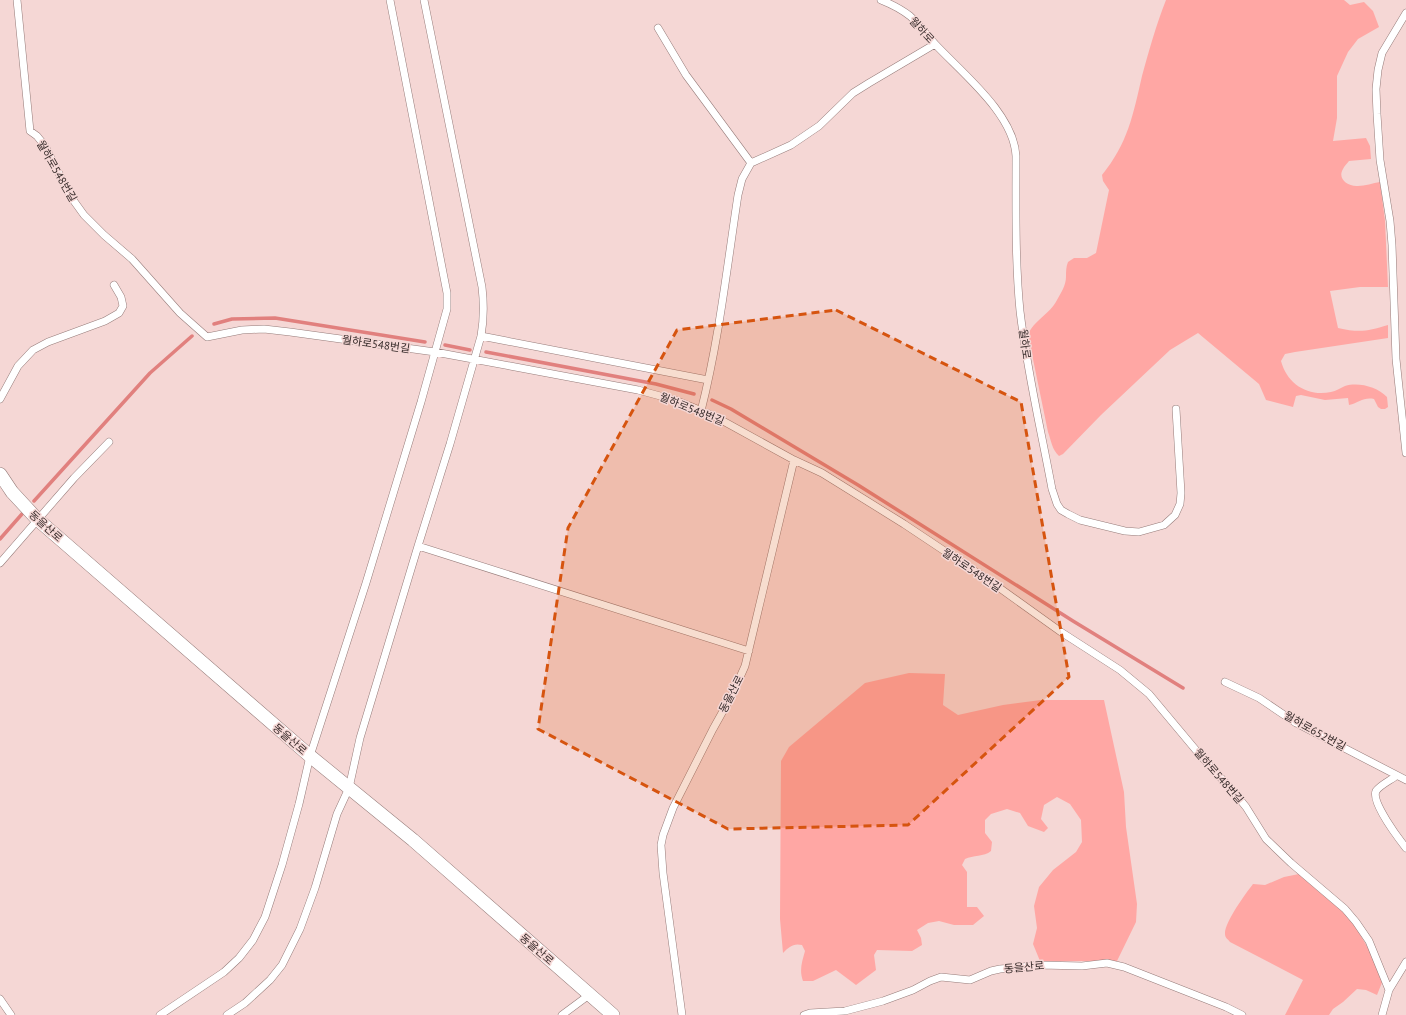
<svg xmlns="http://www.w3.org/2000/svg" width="1406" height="1015" font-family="'PT Sans','Noto Sans KR',sans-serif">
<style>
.green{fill:#ffa7a4}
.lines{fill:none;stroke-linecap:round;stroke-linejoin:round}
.stream{stroke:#e1807e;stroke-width:3.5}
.service-casing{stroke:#967c7a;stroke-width:8}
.minor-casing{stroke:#967c7a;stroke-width:14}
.service{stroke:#fff;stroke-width:7}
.minor{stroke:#fff;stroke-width:13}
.marked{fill:#d6540f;fill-opacity:0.2;stroke:#d6540f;stroke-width:3;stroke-dasharray:8 5;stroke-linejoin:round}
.labels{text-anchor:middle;stroke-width:3;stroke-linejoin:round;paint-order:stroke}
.street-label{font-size:11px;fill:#362b2a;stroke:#f5d7d5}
</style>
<rect width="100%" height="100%" fill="#f5d7d5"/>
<path class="green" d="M1166,0H1344L1350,5L1364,2L1373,11L1379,27L1358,39L1348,52L1337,76V118L1333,141L1366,138L1370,146L1371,159L1349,161C1347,164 1344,166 1343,169C1337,179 1348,187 1358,186C1365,186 1373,183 1380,182L1385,221L1388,287H1360L1330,291L1338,328C1360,333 1368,331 1388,325V338L1295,352L1285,354L1281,361C1287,384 1308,397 1331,392C1336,391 1340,388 1345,386C1359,382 1377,387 1387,397L1388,407L1385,409H1381L1378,407L1374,399C1363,397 1359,403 1349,405L1348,398L1325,400L1301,395L1296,396L1293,407L1266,400L1259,384L1198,333L1170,350L1101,415L1063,454L1059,456C1052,450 1051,440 1048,432L1028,335C1033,321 1050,314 1057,300C1061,293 1066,285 1066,277C1066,271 1066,267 1068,262L1074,258H1087L1096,253L1109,190L1103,181L1102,175C1128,143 1133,115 1142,76C1149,51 1156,25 1166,0Z
M909,673L945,674L943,705L958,715L1003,705L1041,700H1104L1124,792L1126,827L1137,904L1136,922L1117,961H1040L1033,944L1037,928L1034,906L1039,887L1053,870L1076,852L1082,842L1081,820L1070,804L1057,797L1044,805L1041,819L1048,828L1044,832L1028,826L1020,813L1007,809L991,814L985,820V833L992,842L991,851C984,857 973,855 965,859L962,865L967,872V907H977L984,916L973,925H954L939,921L928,923L917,930L921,938L922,945L912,951L877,950L874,955L876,970L856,985L836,970L813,981H803C799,970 802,962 805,951L802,945C793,943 789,947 783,953L780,919L781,761L789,747L865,683Z
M1299,874L1318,891L1340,908L1353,922L1369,950L1383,980L1377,995L1366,990L1357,989L1343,1002L1333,1009L1329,1015H1285L1303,980L1230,942C1228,939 1225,938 1225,934C1224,923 1246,893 1253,884L1265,885L1284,877Z"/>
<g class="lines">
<path class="stream" d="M214,324L232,319L275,318L425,342
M445,345L470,350
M486,352L656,384L694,394
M712,400L731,409L858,485L1073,621L1183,688
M34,501L150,373L192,336
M0,539L22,514"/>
<g class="service-casing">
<path id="service" d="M17,0L30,131L37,136L45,146L71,197L84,215L104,235L132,259L180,313L207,337L242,330L264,329L290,332L435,352L638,390L675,400L714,416L794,460L822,473L904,524L994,584L1061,632L1120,670L1149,694L1200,755L1233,791L1246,807L1266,839L1291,863L1345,909L1356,922L1369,941L1389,990
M881,0C891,4 901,9 910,16C919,24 927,35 935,44C962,73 1014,114 1016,156C1016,207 1015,260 1020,311C1027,371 1041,430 1052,489L1057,504L1061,510L1068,514L1080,520L1125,531L1139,532L1164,525L1175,515L1180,504L1181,493L1176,409
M1406,13L1382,53L1378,70L1376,89L1377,114L1380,160L1390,221L1392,245L1396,359L1406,453
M658,28L686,75L751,163L742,179L738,195C727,267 719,340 701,411
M751,163L791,145L819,126L853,93L869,83L935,44
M481,336L708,380
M0,399L18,366L33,350L48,342L105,321L119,313L123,306L121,297L114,285
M418,546L749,651
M0,563L74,478L109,442
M1225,682L1259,698L1296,723L1406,780
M1396,776C1391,780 1380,785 1376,791C1371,802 1399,839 1406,848
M0,999L11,1015
M160,1015L224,972L239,958L253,940L265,917L282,865L299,804L310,756L366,583L421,402L447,309V293L390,0
M227,1015L245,1003L270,980L282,965L300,929L315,888L337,814L349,788L360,738L418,546L450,444L481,336C484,319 484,304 482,287L424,0
M562,1015L589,995
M682,1015L663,873L661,845L663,835L673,808L713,729L732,695L745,666L794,460
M804,1015L810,1013L845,1011L883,1001L913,990L930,981L941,977L970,980L991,971L1000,969L1041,965L1082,966L1107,963L1124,967L1226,1007L1242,1015
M1382,1015L1389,990L1406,962"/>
</g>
<g class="minor-casing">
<path id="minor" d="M0,474L12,492L37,519L310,756L413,840L613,1015"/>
</g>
<use href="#service" class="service"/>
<use href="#minor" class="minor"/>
</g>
<path class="marked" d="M836,310L1021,402L1069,677L908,825L728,829L538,729L568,528L677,330Z"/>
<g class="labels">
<g class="street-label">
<text transform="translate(922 30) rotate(47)" y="4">월하로</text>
<text transform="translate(57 171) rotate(60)" y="4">월하로548번길</text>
<text transform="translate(376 344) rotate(8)" y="4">월하로548번길</text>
<text transform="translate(1025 344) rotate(82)" y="4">월하로</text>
<text transform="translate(692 409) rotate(22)" y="4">월하로548번길</text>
<text transform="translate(46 526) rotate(42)" y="4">동을산로</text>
<text transform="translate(972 570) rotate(34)" y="4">월하로548번길</text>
<text transform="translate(731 694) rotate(-63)" y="4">동을산로</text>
<text transform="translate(1315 731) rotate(29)" y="4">월하로652번길</text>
<text transform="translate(290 739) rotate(41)" y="4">동을산로</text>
<text transform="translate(1219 776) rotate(49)" y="4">월하로548번길</text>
<text transform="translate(537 949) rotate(41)" y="4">동을산로</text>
<text transform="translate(1024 967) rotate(-5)" y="4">동을산로</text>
</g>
</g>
</svg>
